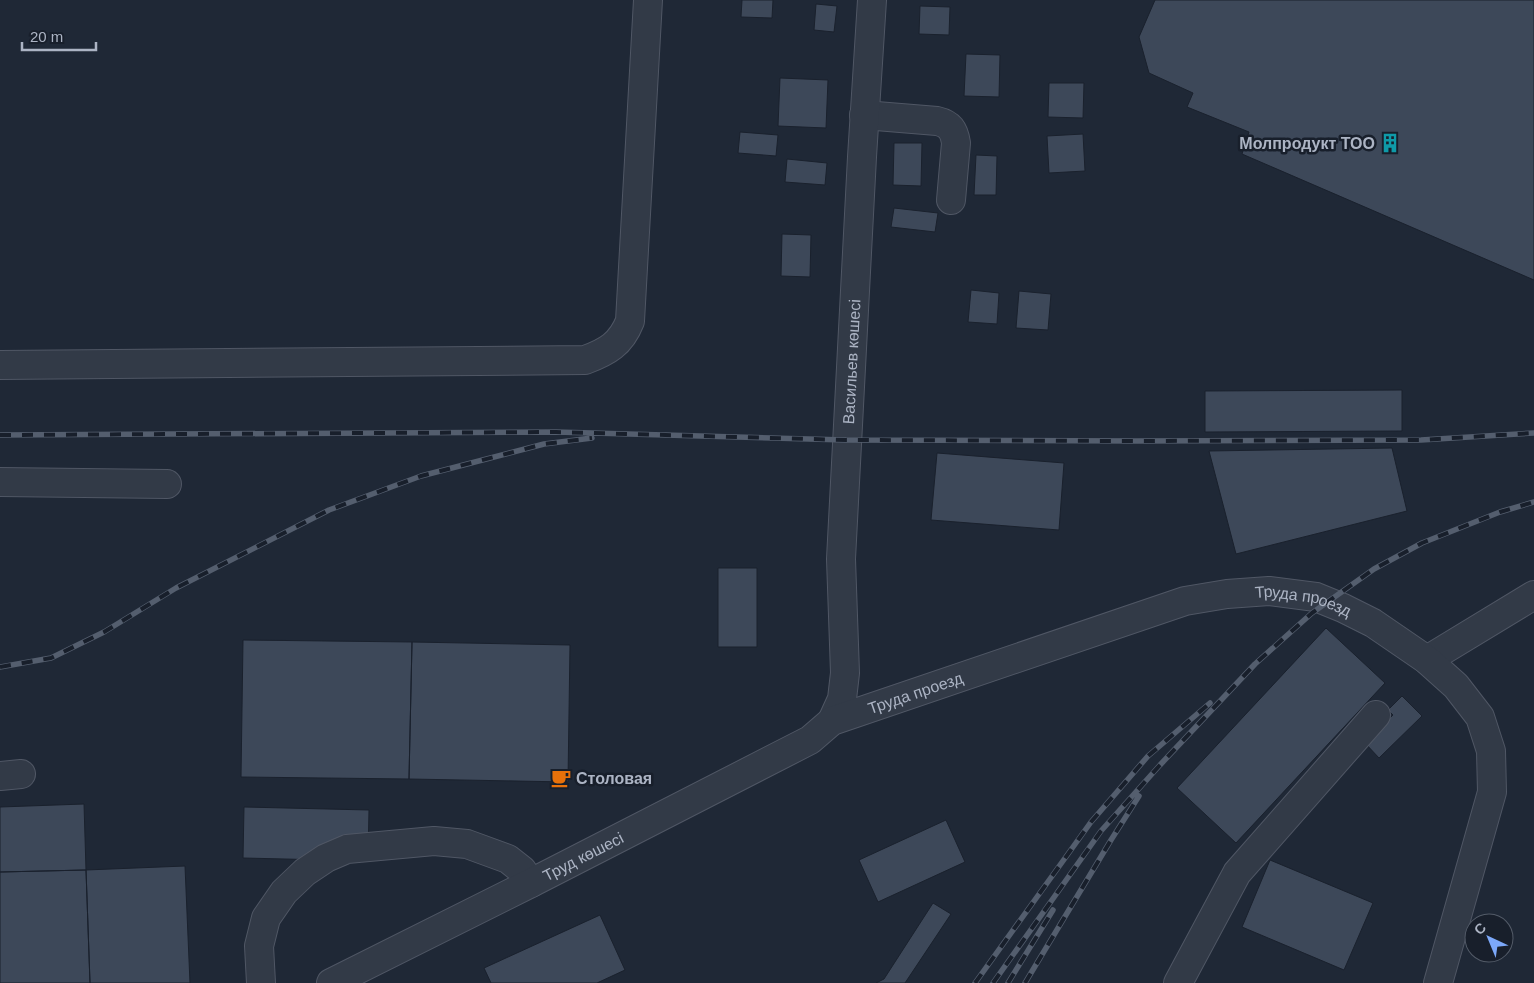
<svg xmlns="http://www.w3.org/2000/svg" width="1534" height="983" font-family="Arial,sans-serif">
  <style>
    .building { fill: #3d4859; stroke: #1a212d }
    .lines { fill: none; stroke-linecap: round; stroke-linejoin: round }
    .minor-casing { stroke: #505765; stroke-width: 30 }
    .minor { stroke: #323a47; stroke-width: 28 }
    .rail-casing { stroke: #545e6e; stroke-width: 5.5 }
    .rail { stroke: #181f2b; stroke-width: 4; stroke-dasharray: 11; stroke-linecap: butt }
    .labels { text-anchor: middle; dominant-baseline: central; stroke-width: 5; stroke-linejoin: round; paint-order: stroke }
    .poi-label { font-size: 16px; font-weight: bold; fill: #acb4c4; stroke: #181f2b; text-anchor: end }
    .street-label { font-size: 16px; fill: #acb4c4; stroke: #181f2b }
  </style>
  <rect width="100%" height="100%" fill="#1f2836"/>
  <path class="building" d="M742,0H773L772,18L741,17Z
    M1155,0H1534V280L1242,154L1249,132L1187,107L1193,93L1149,73L1139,37Z
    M816,4L837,6L834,32L814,30Z
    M920,6L950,7L949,35L919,34Z
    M966,54L1000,55L999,97L964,96Z
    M780,78L828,80L826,128L778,126Z
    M1049,83H1084L1083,118L1048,117Z
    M740,132L778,135L776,156L738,153Z
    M1083,134L1085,171L1049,173L1047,136Z
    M894,143H922L921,186L893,185Z
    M976,155L997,156L996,195H974Z
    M787,159L827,163L825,185L785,182Z
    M894,208L938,213L935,232L891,227Z
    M782,234L811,235L810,277L781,276Z
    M971,290L999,293L997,324L968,322Z
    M1019,291L1051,294L1048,330L1016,328Z
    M1402,390V431L1205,432V391Z
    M1392,448L1407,511L1236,554L1209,451Z
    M937,453L1064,463L1059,530L931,520Z
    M718,568H757V647H718Z
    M1326,628L1385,683L1236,843L1177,788Z
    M243,640L412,642L409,779L241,777Z
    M412,642L570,645L568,782L409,779Z
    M1402,696L1422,716L1379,758L1365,743L1393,715L1388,710Z
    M84,804L86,870L0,872V807Z
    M244,807L369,810L368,861L243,858Z
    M946,820L965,862L878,902L859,860Z
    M1270,860L1373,903L1344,970L1242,927Z
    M185,866L190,983H90L86,870Z
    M86,870L90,983H0V872Z
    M933,903L951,914L905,983H876L884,979Z
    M600,915L625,970L597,983H491L484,968Z"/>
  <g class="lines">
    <defs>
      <g id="minor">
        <path d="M864,115L937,121C950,124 954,130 956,143L951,200"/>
        <path d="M0,365L585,360C607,352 621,344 630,321L648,0"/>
        <path d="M0,482L167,484"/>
        <path d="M1427,660L1534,595"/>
        <path id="s1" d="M832,721L842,699L845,673L841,559L862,157L872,0"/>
        <path d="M0,776L21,774"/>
        <path d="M261,983L259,946L266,918L284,892L305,872L326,858L347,849L434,841L467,844L508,859L522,870L531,883"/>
        <path id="s2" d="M331,983L531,883L810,740L832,721L1185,601L1227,594L1269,591L1316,597L1343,608L1373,623L1427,660L1456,686L1480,717L1491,751L1492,792L1438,983"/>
        <path d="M1178,983L1237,873L1376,715"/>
      </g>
    </defs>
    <use href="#minor" class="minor-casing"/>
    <use href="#minor" class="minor"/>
    <defs>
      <path id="rail" d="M0,435L556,432L846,440L1136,441L1421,440L1534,433
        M0,667L51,658L104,632L176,588L329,510L421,476L544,444L592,438
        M975,983L1091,822L1148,756L1210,703
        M993,983L1101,831L1160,765L1255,664L1312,613L1374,569L1422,543L1500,512L1534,502
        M1008,983L1053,910
        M1025,983L1111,840L1139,796"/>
    </defs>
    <use href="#rail" class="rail-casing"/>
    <use href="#rail" class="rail"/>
  </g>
  <defs>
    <symbol id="building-bare" viewBox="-9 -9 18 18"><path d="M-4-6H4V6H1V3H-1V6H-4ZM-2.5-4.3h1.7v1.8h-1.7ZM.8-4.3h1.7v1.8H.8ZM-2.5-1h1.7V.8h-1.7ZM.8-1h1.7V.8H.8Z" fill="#0f9aa8" stroke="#181f2b" stroke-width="2.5" paint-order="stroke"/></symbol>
    <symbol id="cafe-bare" viewBox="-9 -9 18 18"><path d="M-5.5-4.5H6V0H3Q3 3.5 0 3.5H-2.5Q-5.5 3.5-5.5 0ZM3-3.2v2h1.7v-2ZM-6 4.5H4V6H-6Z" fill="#e8710a" stroke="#181f2b" stroke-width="2.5" paint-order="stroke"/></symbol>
  </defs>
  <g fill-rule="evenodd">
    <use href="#building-bare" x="1376" y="129" width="28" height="28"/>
    <use href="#cafe-bare" x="547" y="764" width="28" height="28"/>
  </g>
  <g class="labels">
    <g class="poi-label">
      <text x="1375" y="143">Молпродукт ТОО</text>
      <text x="576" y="778" text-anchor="start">Столовая</text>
    </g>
    <g class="street-label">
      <text stroke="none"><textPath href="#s1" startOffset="362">Васильев көшесі</textPath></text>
      <text stroke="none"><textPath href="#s2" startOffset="1059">Труда проезд</textPath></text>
      <text stroke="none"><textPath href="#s2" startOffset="654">Труда проезд</textPath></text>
      <text stroke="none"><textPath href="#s2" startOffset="282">Труд көшесі</textPath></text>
    </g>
  </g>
  <g transform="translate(1489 938) rotate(316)"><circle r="24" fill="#181f2b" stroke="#535b68"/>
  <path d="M0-4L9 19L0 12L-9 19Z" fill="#7ca8f9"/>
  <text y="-8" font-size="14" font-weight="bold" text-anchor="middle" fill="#acb4c4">С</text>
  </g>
  <path d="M22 42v8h74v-8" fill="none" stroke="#acb4c4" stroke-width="2.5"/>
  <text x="30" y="42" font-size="15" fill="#acb4c4" stroke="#181f2b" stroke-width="4" paint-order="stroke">20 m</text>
</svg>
